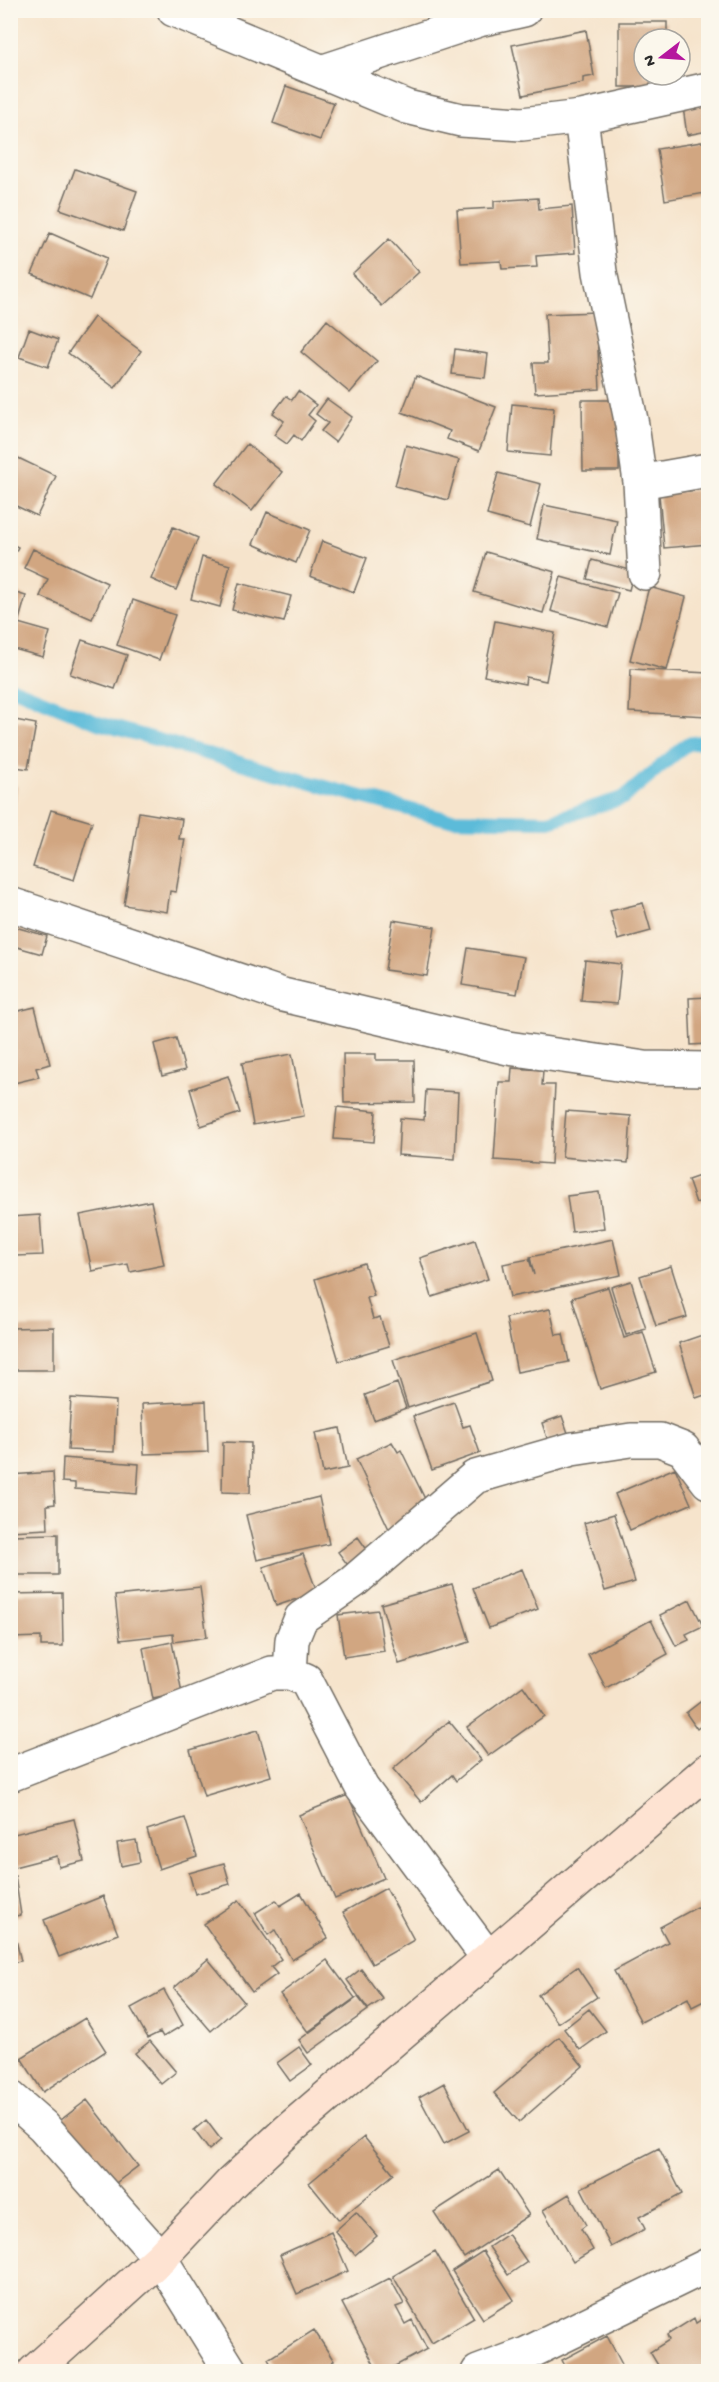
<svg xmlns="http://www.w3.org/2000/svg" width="719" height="2382" font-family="'Gochi Hand',sans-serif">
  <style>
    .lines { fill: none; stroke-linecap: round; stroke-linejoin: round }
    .stream { stroke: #5bbbd9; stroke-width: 14 }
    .building { fill: #d1a681 }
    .street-casing { stroke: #726c63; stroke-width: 36 }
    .secondary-casing { stroke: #726c63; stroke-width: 36 }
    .street { stroke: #fff; stroke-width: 33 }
    .secondary { stroke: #fee3d2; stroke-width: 33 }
  </style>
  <rect width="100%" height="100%" fill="#fbf7ec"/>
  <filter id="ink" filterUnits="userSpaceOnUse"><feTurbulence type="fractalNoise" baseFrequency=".0167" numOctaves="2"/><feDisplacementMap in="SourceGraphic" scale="12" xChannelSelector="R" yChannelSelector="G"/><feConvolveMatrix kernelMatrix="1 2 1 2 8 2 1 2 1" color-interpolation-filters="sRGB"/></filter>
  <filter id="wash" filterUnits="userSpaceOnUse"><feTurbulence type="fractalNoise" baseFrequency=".008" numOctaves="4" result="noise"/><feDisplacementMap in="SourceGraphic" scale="24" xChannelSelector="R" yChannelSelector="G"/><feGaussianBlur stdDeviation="1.35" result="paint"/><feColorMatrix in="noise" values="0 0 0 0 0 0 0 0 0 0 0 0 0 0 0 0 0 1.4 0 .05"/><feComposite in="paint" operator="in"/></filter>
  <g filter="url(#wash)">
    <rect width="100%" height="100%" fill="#f6e4cc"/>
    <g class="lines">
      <path class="stream" d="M10,687L98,723L347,793L446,819L549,821L623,798L687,744L708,741"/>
    </g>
    <g id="blocks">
      <path class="building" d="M619,22H667V39H644V75H667V87H619Z
        M586,30L594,76L583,78V83L523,95L512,45Z
        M286,86L334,103L320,140L273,123Z
        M708,103V131L687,135L683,107Z
        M708,141V205L705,193L665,200L657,149Z
        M75,169L137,191L123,231L60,209Z
        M538,198L539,209L572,206L575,253L536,256L537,267L502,269L501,261L461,263L457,210L494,208V201Z
        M50,233L107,258L90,299L32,274Z
        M389,239L419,272L382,306L352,274Z
        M596,312L600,389L535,393L533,363H548L545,314Z
        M94,317L141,351L115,388L68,353Z
        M327,320L377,361L350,393L301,352Z
        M29,329L58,340L48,367L19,357Z
        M455,349L488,354L485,378L452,374Z
        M416,376L496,407L479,451L447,439L450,431L402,412Z
        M298,391L316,405L308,415L315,421L301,441L294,435L287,444L274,435L284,421L273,413L286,396L292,400Z
        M327,399L352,417L335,442L321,431L328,423L316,414Z
        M582,400H619V471H583Z
        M512,404L554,408L550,456L508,452Z
        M247,444L282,472L252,511L216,484Z
        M406,445L459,460L448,500L395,486Z
        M12,455L56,476L37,516L10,503Z
        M498,473L541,484L530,527L487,515Z
        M708,489V544L664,548L659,494Z
        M544,505L617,520L610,555L537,539Z
        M267,512L310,530L296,563L253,544Z
        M173,527L198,538L176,590L151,579Z
        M322,541L367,558L354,592L310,576Z
        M10,543L18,547L10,563Z
        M33,549L107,583L92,619L40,596L48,579L24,568Z
        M486,552L555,572L543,613L474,592Z
        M202,557L230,565L220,607L191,599Z
        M592,560L634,571L629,590L587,579Z
        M561,577L618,593L608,627L551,611Z
        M239,583L291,596L284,622L232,610Z
        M649,587L686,597L667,670L630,660Z
        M16,593L26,596L18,623L50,632L43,657L10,648V616Z
        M133,600L175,615L159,660L117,645Z
        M495,621L555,633L546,681L526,677L525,684L484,676Z
        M82,640L127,655L115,689L70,674Z
        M631,669L708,673V716L629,712Z
        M10,719L36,724L28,769L10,766Z
        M10,785L17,786L12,826H10Z
        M51,810L92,822L74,880L33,867Z
        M139,812L182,819L179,839H185L176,892L170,891L167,912L124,905Z
        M643,903L651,931L618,940L610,911Z
        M393,920L435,927L427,976L385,970Z
        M15,927L47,936L42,954L10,945Z
        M468,948L524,957L517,994L462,985Z
        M585,960L621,964L617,1004L581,1001Z
        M708,997V1044L691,1045L689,998Z
        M35,1007L50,1064L36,1068L39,1077L10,1084V1013Z
        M176,1038L185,1070L162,1076L154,1044Z
        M292,1054L304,1116L253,1125L242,1063Z
        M343,1054H376V1060H414L415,1102L344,1103Z
        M512,1068L543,1070L542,1085H555L551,1164L494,1160L499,1082H511Z
        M228,1076L240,1113L201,1126L190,1089Z
        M426,1090L458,1092L455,1159L398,1155L400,1118L424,1120Z
        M337,1107L376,1111L374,1142L334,1139Z
        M566,1111L631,1116L628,1163L562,1157Z
        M708,1173V1199L696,1203L688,1180Z
        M599,1192L604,1228L572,1232L567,1196Z
        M151,1201L164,1265L130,1272L128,1264L92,1271L80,1215Z
        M40,1215L43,1255L15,1256V1249L10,1250V1217Z
        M613,1239L621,1275L510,1297L503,1264L529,1259L534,1275L530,1257Z
        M475,1240L488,1279L432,1297L420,1258Z
        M364,1263L374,1296L367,1298L373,1319L380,1317L389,1346L339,1361L315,1279Z
        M671,1266L687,1317L656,1326L640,1276Z
        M631,1281L646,1329L626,1335L611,1287Z
        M608,1287L624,1338L643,1332L656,1372L600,1389L572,1298Z
        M550,1309L556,1335L563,1334L569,1362L517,1372L506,1318Z
        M54,1327V1370H10V1328Z
        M477,1333L492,1381L408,1408L393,1360Z
        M708,1333V1394L696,1398L679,1343Z
        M397,1383L406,1408L374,1420L365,1395Z
        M71,1398L116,1401L114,1452L68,1450Z
        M206,1401L208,1452L144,1454L142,1404Z
        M454,1402L463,1427L470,1425L480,1453L432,1470L413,1416Z
        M562,1416L568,1433L548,1441L542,1423Z
        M340,1428L348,1468L323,1473L315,1433Z
        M223,1442L251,1443L250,1493L222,1492Z
        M392,1442L398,1452L401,1450L425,1499L421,1501L426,1511L389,1529L356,1459Z
        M63,1458L139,1464L137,1494L75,1489V1483L62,1482Z
        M675,1468L691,1504L630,1530L615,1494Z
        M53,1472L55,1504L47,1505L48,1529L10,1531V1475Z
        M319,1497L329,1544L257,1560L246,1515Z
        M614,1514L635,1582L605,1591L584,1523Z
        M58,1534V1575H10V1535Z
        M358,1537L373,1558L353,1572L338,1552Z
        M303,1554L317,1592L276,1606L263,1567Z
        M522,1569L538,1609L489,1628L473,1588Z
        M452,1584L470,1642L399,1664L381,1604Z
        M200,1587L207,1637L174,1642L173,1634L120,1640L115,1596Z
        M62,1593L63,1646H41V1637L10,1638V1594Z
        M690,1600L703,1626L686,1634L689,1640L676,1646L660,1615Z
        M378,1610L384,1651L344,1657L338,1615Z
        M651,1620L668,1654L606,1688L588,1654Z
        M172,1642L182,1693L153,1699L143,1648Z
        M523,1686L544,1716L488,1756L467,1727Z
        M708,1696V1720L697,1729L686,1713Z
        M449,1721L481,1760L456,1781L452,1775L421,1802L393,1769Z
        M258,1730L271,1776L204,1796L190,1750Z
        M348,1795L384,1878L335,1899L299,1815Z
        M185,1818L197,1856L159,1869L147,1830Z
        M74,1819L84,1861L59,1867L57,1856L14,1867L10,1853V1835Z
        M136,1840L140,1862L121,1866L117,1843Z
        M224,1863L230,1884L195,1894L189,1873Z
        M15,1876L21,1915L10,1917V1877Z
        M386,1888L414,1940L372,1964L343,1912Z
        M301,1893L328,1938L292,1960L275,1930L268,1935L255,1913L276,1900L280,1906Z
        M103,1896L118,1934L59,1957L44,1920Z
        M239,1900L281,1959L271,1967L277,1974L252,1992L204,1924Z
        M699,1906L708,1925V1999L692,2007L688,1998L641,2022L614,1971L668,1942L660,1927Z
        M16,1940L21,1961L10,1963V1941Z
        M208,1959L244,2002L211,2031L174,1988Z
        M327,1960L355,1998L308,2032L280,1994Z
        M577,1967L597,1997L558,2023L538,1995Z
        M361,1969L383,1999L368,2009L347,1980Z
        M164,1990L183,2025L163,2037L160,2032L148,2038L131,2008Z
        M358,1997L368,2010L308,2053L299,2040Z
        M589,2009L606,2031L580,2050L564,2029Z
        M85,2018L106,2051L43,2092L21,2058Z
        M559,2037L583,2066L519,2122L494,2093Z
        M150,2041L176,2072L161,2084L135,2053Z
        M299,2047L312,2065L290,2081L277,2063Z
        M444,2083L469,2131L444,2144L419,2097Z
        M87,2100L138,2166L108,2189L57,2123Z
        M206,2120L221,2140L209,2150L194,2130Z
        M364,2137L394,2174L339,2220L309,2183Z
        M659,2148L682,2194L639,2217L645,2229L611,2247L581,2188Z
        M499,2170L529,2215L464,2258L434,2212Z
        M569,2194L586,2225L581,2229L593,2250L573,2262L543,2210Z
        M356,2212L377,2236L355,2255L335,2231Z
        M331,2232L348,2271L297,2294L280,2255Z
        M508,2234L527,2262L508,2275L489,2247Z
        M435,2251L474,2318L432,2343L393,2276Z
        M483,2251L514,2300L483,2319L452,2271Z
        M390,2278L404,2304L396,2307L405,2324L412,2320L427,2349L384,2372H378L342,2303Z
        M708,2315V2372H662L650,2352L669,2340L667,2335L694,2318L696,2323Z
        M314,2330L334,2361L317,2372H275L268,2359Z
        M607,2336L626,2372H568L562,2360Z"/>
    </g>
  </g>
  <g filter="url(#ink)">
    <use href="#blocks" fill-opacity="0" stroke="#726c63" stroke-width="1.5"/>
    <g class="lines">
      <defs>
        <path id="street" d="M174,10L407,107L461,120L522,124L581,117L708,89
          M324,71L479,20L524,10
          M581,117L600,272L632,425L640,482L645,573
          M640,482L708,470
          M10,904L283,995L508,1048L645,1068L708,1069
          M290,1673L292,1640L301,1618L353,1582L475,1477L572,1449L631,1440H660L683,1449L708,1482
          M10,1775L272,1673H290L306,1680L362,1788L488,1958
          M10,2097L43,2126L160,2258L231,2372
          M478,2372L526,2354L708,2265"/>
        <path id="secondary" d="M34,2372L160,2258L231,2183L286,2132L708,1770"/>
      </defs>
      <use href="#street" class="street-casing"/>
      <use href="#secondary" class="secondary-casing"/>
      <use href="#street" class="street"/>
      <use href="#secondary" class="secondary"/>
    </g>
  </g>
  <rect width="719" height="2382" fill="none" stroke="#fbf7ec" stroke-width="36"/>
  <g transform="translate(662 57) rotate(253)"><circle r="28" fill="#fbf7ec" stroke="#a8a59f" stroke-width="1.5"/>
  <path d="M0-4.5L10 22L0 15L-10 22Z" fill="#b5179e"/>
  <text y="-9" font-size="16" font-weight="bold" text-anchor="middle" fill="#2b2b2b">N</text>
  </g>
</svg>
